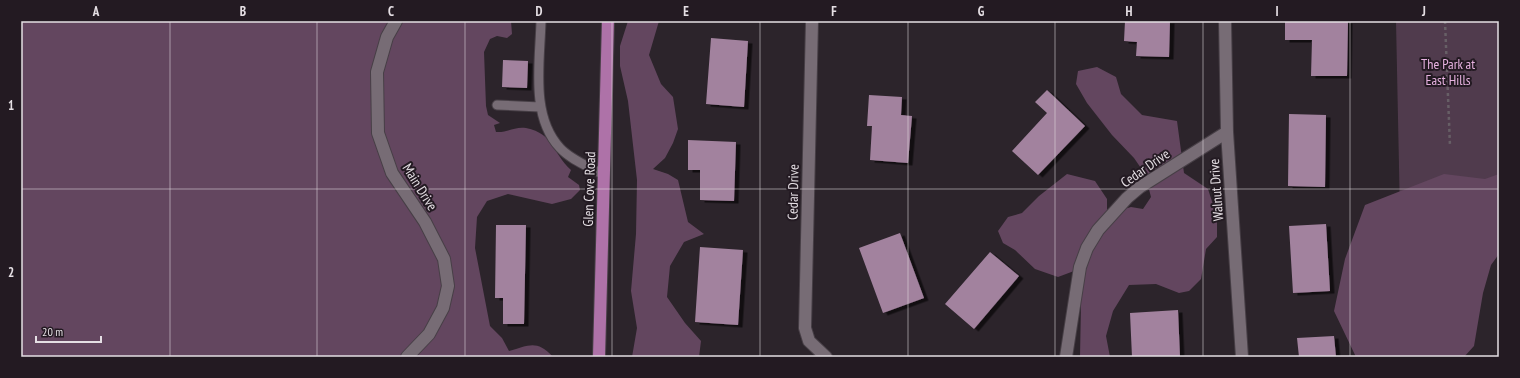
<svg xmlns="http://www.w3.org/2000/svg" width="1520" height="378" font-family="'PT Sans Narrow',sans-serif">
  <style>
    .green { fill: #503b4d }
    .forest { fill: #63465f }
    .building { fill: #a2829e; filter: url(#shadow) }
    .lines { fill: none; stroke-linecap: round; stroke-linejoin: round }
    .lane-casing { stroke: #473f46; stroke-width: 11 }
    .street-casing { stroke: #473f46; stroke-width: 14 }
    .primary-casing { stroke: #473f46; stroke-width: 14 }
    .path { stroke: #675f66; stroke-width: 2.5; stroke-dasharray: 3 3; stroke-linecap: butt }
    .lane { stroke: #776c75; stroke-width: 9 }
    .street { stroke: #776c75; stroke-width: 12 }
    .primary { stroke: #ae72a8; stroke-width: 12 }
    .grid { fill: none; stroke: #e5dfe4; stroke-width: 1; stroke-opacity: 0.55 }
    .labels { text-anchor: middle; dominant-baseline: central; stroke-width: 4; stroke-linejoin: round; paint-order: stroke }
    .park-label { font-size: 14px; fill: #e7b2e0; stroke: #231a22 }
    .street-label { font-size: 14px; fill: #e5dfe4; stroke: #231a22 }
    .neatline { fill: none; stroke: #e5dfe4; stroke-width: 1.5 }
    .grid-label { font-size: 13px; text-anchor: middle; font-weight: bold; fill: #e5dfe4 }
  </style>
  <defs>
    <filter id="shadow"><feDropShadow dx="4.5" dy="2.5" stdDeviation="0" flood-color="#0009"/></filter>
  </defs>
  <rect width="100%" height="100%" fill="#2c242b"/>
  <path class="green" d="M1396,21H1499V207L1400,215Z"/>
  <path class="forest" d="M21,21H511L512,34L507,38L497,36L490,39L484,52L486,106L488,115L500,123L494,125L496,132C507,133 515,126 526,128C555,134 552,153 571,170L568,177L579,185L580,190L571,199L552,204L508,194L487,201L477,217L475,248L490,326L502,338L509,351C529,346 536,339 553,357H21Z
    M628,21H659L649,55L661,84L673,97L678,129L673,143L665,158L653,169L668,174L678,180L688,222L704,234L684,242L670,266L667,297L685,323L701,341L699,357H632L637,328L631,291L636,234L637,180L628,101L620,66V46Z
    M1097,67L1116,77L1121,94L1142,115L1177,121L1184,173L1208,189L1217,217V237L1206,249L1201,279L1189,291L1179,293L1156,284L1129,285L1113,311L1106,336L1110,357H1080L1081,303L1074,271L1058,277L1035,269L1015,250L1003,243L998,231L1008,217L1022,213L1039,196L1067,174L1095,181L1107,199V214L1131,207L1143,209L1151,197L1145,174L1134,158L1112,135L1087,103L1076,84L1078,71Z
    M1444,174L1485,179L1499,174V254L1491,265L1483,293L1474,346L1464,357H1356L1334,311L1345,259L1365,205Z"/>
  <path class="building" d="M1125,21H1170L1169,57L1136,56L1137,42L1124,41Z
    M1285,21H1348L1347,76H1311L1312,40H1285Z
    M711,38L748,41L744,107L706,104Z
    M503,60L528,61L527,88L502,87Z
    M1047,90L1085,126L1038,175L1012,151L1047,113L1035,102Z
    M869,95L902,97L901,115L912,116L908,163L870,160L872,126H867Z
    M1289,114L1326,115L1325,187L1288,186Z
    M688,140L736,142L734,201L700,200V170H688Z
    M1326,224L1330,291L1293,293L1289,226Z
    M496,225H526L524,324H503V298H495Z
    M900,233L924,298L883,313L859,248Z
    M700,247L743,250L738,325L695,322Z
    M990,252L1019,276L974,329L945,304Z
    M1178,310L1180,357H1132L1130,313Z
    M1334,336L1336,357H1299L1297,338Z"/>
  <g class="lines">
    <defs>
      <path id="lane" d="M541,21C540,62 530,116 560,148C571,160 590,167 604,175
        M497,105L540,107"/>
      <path id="street" d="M396,21L387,37L377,72L378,133L392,173L425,222L444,259L448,286L443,308L429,334L407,357
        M812,21L805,328L809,341L826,357
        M1225,21L1227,132L1242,357
        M1066,357L1080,267L1087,248L1098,230L1127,198L1140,187L1227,132"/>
      <path id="primary" d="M599,357L608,21"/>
    </defs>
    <use href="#lane" class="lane-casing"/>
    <use href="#street" class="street-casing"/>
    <use href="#primary" class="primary-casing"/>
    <path class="path" d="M1445,21L1450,146"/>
    <use href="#lane" class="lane"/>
    <use href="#street" class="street"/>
    <use href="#primary" class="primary"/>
  </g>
  <path class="grid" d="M170,21V357M317,21V357M465,21V357M612,21V357M760,21V357M908,21V357M1055,21V357M1203,21V357M1350,21V357M21,189H1499"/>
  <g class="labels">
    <g class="park-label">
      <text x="1448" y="64">The Park at<tspan x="1448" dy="16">East Hills</tspan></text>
    </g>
    <g class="street-label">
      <text transform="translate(1145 168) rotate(-35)">Cedar Drive</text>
      <text transform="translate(420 187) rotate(58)">Main Drive</text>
      <text transform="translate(589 189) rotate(-88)">Glen Cove Road</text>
      <text transform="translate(1216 190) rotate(-94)">Walnut Drive</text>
      <text transform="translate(793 192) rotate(-89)">Cedar Drive</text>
    </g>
  </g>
  <rect width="1520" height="378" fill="none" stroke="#231a22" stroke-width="44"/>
  <path d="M36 336v6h65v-6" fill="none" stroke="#e5dfe4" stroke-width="2"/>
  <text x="42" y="336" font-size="12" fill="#e5dfe4" stroke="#231a22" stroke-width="3" paint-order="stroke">20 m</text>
  <rect x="22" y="22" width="1476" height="334" class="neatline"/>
  <g class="grid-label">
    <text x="96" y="16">A</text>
    <text x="243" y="16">B</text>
    <text x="391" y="16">C</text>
    <text x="539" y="16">D</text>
    <text x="686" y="16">E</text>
    <text x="834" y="16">F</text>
    <text x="981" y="16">G</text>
    <text x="1129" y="16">H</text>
    <text x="1277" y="16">I</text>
    <text x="1424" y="16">J</text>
    <text x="11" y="110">1</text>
    <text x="11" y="277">2</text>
  </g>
</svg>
